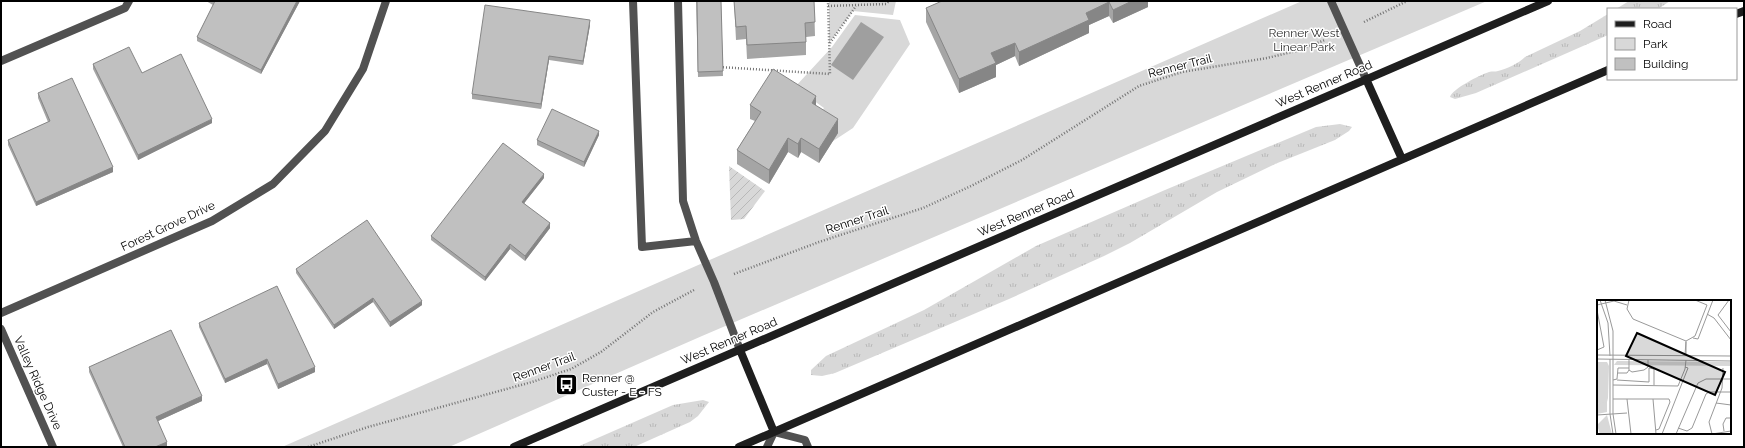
<svg xmlns="http://www.w3.org/2000/svg" width="1745" height="448" font-family="Raleway,sans-serif">
  <style>
    .grass { fill: url(#grass-tufts) }
    .park { fill: #d8d8d8 }
    .garden { fill: url(#garden-furrows) }
    .water { fill: #9f9f9f }
    .lines { fill: none; stroke-linecap: round; stroke-linejoin: round }
    .path { stroke: #737373; stroke-width: 2.5; stroke-dasharray: 1 2; stroke-linecap: butt }
    .lane { stroke: #515151; stroke-width: 8 }
    .street { stroke: #515151; stroke-width: 8 }
    .secondary { stroke: #1e1e1e; stroke-width: 8 }
    .wall { fill: #a5a5a5 }
    .shaded-wall { fill: #868686 }
    .building { fill: #c0c0c0; stroke: #868686 }
    .labels { text-anchor: middle; dominant-baseline: central; stroke-width: 3; stroke-linejoin: round; paint-order: stroke }
    .park-label { font-size: 12px; fill: #2f2f2f; stroke: #fff }
    .street-label { font-size: 12px; fill: #000; stroke: #fff }
    .poi-label { font-size: 12px; fill: #000; stroke: #fff; text-anchor: start }
    .inset-road { fill: none; stroke: #999; stroke-width: 1 }
    .view { fill: #000; fill-opacity: 0.15; stroke: #000; stroke-width: 2 }
    .inset-edge { fill: none; stroke: #000; stroke-width: 2 }
  </style>
  <defs>
    <pattern id="grass-tufts" width="24" height="20" patternUnits="userSpaceOnUse"><rect width="24" height="20" fill="#d8d8d8"/><path d="M3 7l-1-3M5 7V3M7 7l1-3M15 17l-1-3M17 17v-4M19 17l1-3" fill="none" stroke="#b8b8b8"/></pattern>
    <pattern id="garden-furrows" width="10" height="10" patternUnits="userSpaceOnUse"><rect width="10" height="10" fill="#d8d8d8"/><path d="M-1 1l2-2M0 10L10 0M9 11l2-2" fill="none" stroke="#b8b8b8"/></pattern>
  </defs>
  <rect width="100%" height="100%" fill="#fff"/>
  <path class="grass" d="M1629,1H1670L1658,9H1616Z
    M1608,14V35L1476,93L1455,99L1450,97C1452,89 1480,75 1489,72C1492,71 1495,72 1498,71C1507,69 1519,63 1525,57L1580,31Z
    M1340,124L1352,127L1349,131L1335,140L1275,164L1217,192L1130,243L1104,256L1009,299L835,373L822,376L811,375V370L826,356L924,310L1036,246L1165,190L1316,127Z
    M703,400L709,402L698,416L690,422L634,447H577L673,405Z"/>
  <path class="park" d="M829,1H896L893,15L853,11L829,43Z
    M1302,1H1487L702,336L449,447H282Z
    M855,15L900,20L910,44L853,128L821,149L804,139L824,108L795,87L832,47Z"/>
  <path class="garden" d="M729,166L765,191L744,219L731,220Z"/>
  <path class="water" d="M861,22L884,37L853,80L831,65Z"/>
  <g class="lines">
    <path class="path" d="M828,6L886,4L889,1
      M1364,22L1407,1
      M830,43L856,6
      M720,67L830,74L828,1
      M734,274L819,242L923,208L971,186L1022,160L1139,86L1182,72L1267,58L1296,51L1325,40
      M308,447L368,427L532,382L571,369L601,352L653,312L694,290"/>
    <path class="lane" d="M633,1L642,247L696,241
      M678,1L683,201L696,241L714,282L740,350
      M1331,1L1366,79
      M1,61L125,8L129,1
      M767,447L774,432L805,440L808,447"/>
    <path class="street" d="M1,313L212,221L273,184L325,131L363,69L386,1
      M1,329L53,447"/>
    <path class="secondary" d="M1736,14L1744,11
      M1366,79L1402,159
      M740,350L774,432
      M514,447L1548,1
      M739,447L1608,70"/>
  </g>
  <path class="wall" d="M206,1H300L261,74L197,41V37L213,5Z
    M696,1H721L723,76L698,77Z
    M734,1H814L815,36L806,37V55L747,59L746,39L736,40Z
    M1148,1V7L1113,23L1109,16L1089,25V33L1019,66L1015,56L996,65V77L959,93L926,22V8Z
    M590,25L583,65L549,60L541,109L472,99V94Z
    M93,64L142,73L212,123L138,160L93,69Z
    M38,93L113,172L36,206L8,145V140L48,122L38,98Z
    M750,105L816,106L838,133L819,163L801,152L798,158L788,152L769,184L737,164V150L755,121L750,119Z
    M599,135L584,167L537,145V140Z
    M544,178L524,203L550,228L525,261L510,249L485,281L431,240V236Z
    M296,269L422,305L390,327L373,302L334,329L296,273Z
    M199,323L315,372L278,389L267,364L225,383L199,327Z
    M89,367L202,401L158,421L167,446L165,447H123L89,372Z"/>
  <path class="shaded-wall" d="M297,1H300L261,74V70Z
    M1132,1H1148V7L1113,23V10Z
    M1109,2V16L1089,25V33L1019,66V52L1086,13Z
    M590,20V25L583,65V61Z
    M1015,43V56L996,65V77L959,93V79L991,53Z
    M549,56V60L541,109V104Z
    M816,96V109L812,103Z
    M212,119V123L138,160V155Z
    M838,119V133L819,163V149Z
    M599,131V135L584,167V162Z
    M788,138V152L769,184V170Z
    M801,138V152L798,158V144Z
    M113,167V172L36,206V202Z
    M544,174V178L522,206V202Z
    M550,223V228L525,261V256Z
    M510,244V249L485,281V277Z
    M373,298V302L334,329V325Z
    M422,301V305L390,327V322Z
    M267,359V364L225,383V379Z
    M315,367V372L278,389V384Z
    M202,396V401L156,422V417Z
    M167,442V446L165,447H155Z"/>
  <path class="building" d="M215,1H297L261,70L197,37Z
    M697,1H721L723,71L698,72Z
    M734,1H814L815,22L805,23L806,42L747,45L746,26L736,27Z
    M942,1H1132L1113,10L1109,2L1086,13L1089,20L1019,52L1015,43L991,53L996,63L959,79L926,8Z
    M485,5L590,20L583,61L549,56L541,104L472,94Z
    M129,47L142,73L181,54L212,119L138,155L93,64Z
    M773,69L816,96L812,103L838,119L819,149L801,138L798,144L788,138L769,170L737,150L761,112L750,105Z
    M72,78L113,167L36,202L8,140L50,121L38,93Z
    M552,109L599,131L584,162L537,140Z
    M503,143L544,174L522,202L550,223L525,256L510,244L485,277L431,236Z
    M367,220L422,301L390,322L373,298L334,325L296,269Z
    M277,286L315,367L278,384L267,359L225,379L199,323Z
    M171,330L202,396L156,417L167,442L155,447H125L89,367Z"/>
  <defs>
    <symbol id="bus-square" viewBox="-11 -11 22 22"><rect x="-9" y="-9" width="18" height="18" rx="4" fill="#000" stroke="#fff"/><path d="M-5-6H5V4H4V6H2V4H-2V6H-4V4H-5ZM-3.5-4V0h7V-4ZM-3.5 1.2v1.5H-2V1.2ZM2 1.2v1.5H3.5V1.2Z" fill="#fff"/></symbol>
  </defs>
  <g fill-rule="evenodd">
    <use href="#bus-square" x="554" y="372" width="25" height="25"/>
  </g>
  <g class="labels">
    <g class="park-label">
      <text x="1304" y="33">Renner West<tspan x="1304" dy="14">Linear Park</tspan></text>
    </g>
    <g class="street-label">
      <text transform="translate(1180 66) rotate(-14)">Renner Trail</text>
      <text transform="translate(1324 84) rotate(-23)">West Renner Road</text>
      <text transform="translate(1026 213) rotate(-23)">West Renner Road</text>
      <text transform="translate(857 220) rotate(-18)">Renner Trail</text>
      <text transform="translate(168 226) rotate(-25)">Forest Grove Drive</text>
      <text transform="translate(729 341) rotate(-23)">West Renner Road</text>
      <text transform="translate(544 367) rotate(-20)">Renner Trail</text>
      <text transform="translate(38 383) rotate(66)">Valley Ridge Drive</text>
    </g>
    <g class="poi-label">
      <text x="582" y="378">Renner @<tspan x="582" dy="14">Custer - E - FS</tspan></text>
    </g>
  </g>
  <g transform="translate(1597 300)">
    <rect width="134" height="134" fill="#fff"/>
    <path d="M10,100V112L0,114V104ZM10,115L15,134H3L0,125Z" fill="#d8d8d8"/>
    <path d="M20,61L134,62V66L17,65ZM0,62H10L12,66L11,98L10,102L0,104Z" fill="#d8d8d8"/>
    <path class="inset-road" d="M3,0L11,23L13,56M8,0L16,31V60M32,0L30,9L36,19L89,41L98,36L110,5L98,0M132,0L121,15L134,32M0,5L17,1L30,5M0,10L7,47L0,50M110,14L117,18L134,40M96,38L101,39L116,0M89,42V55M0,55L134,56M88,55L89,41M0,59L134,61M13,59V114L16,134M16,60V114L19,134M32,60V70L35,72L47,70L51,67V60M52,68L57,69V85M21,73H30L32,70M16,80L20,79L21,68H32M20,80L52,82V68M16,85L81,86L88,69L89,60M16,99H30L34,134M30,99H56L59,134M56,99H72L73,102L62,129L59,130M119,103L134,105M0,115L30,113M81,128L90,131L95,128L109,94L112,92H134M127,131L126,124L129,118H134M65,134L91,68L88,67M79,134L101,83L109,79H134M115,134L112,122L125,88L126,68M115,134L134,131"/>
    <path class="view" d="M40,33L128,72L118,95L29,56Z"/>
    <rect width="134" height="134" class="inset-edge"/>
  </g>
  <rect width="1745" height="448" fill="none" stroke="#000000" stroke-width="4"/>
  <rect x="1607" y="8" width="130" height="72" fill="#ffffff" stroke="#999999"/>
  <rect x="1615" y="21" width="20" height="6" fill="#1e1e1e" stroke="#999999"/>
  <text x="1643" y="28" font-size="12" fill="#000000">Road</text>
  <rect x="1615" y="38" width="20" height="12" fill="#d8d8d8" stroke="#999999"/>
  <text x="1643" y="48" font-size="12" fill="#000000">Park</text>
  <rect x="1615" y="58" width="20" height="12" fill="#c0c0c0" stroke="#999999"/>
  <text x="1643" y="68" font-size="12" fill="#000000">Building</text>
</svg>
